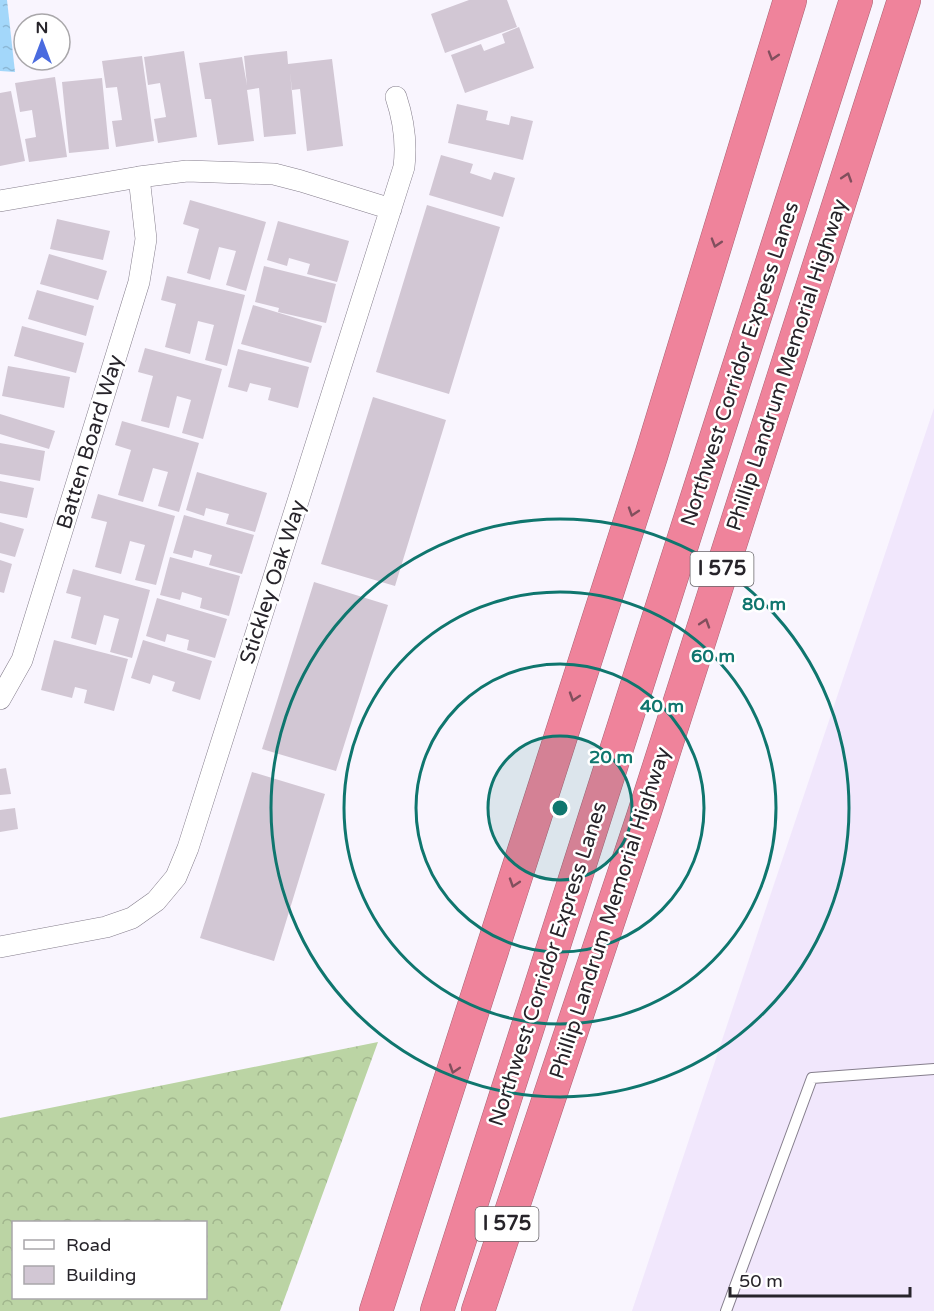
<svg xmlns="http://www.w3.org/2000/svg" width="934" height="1311" font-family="'Varela Round',sans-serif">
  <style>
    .built { fill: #f1e7fc }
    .forest { fill: url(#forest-crowns); fill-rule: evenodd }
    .water { fill: url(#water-ripples) }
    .building { fill: #d2c7d4 }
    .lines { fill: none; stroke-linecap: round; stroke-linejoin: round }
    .lane-casing { stroke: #857e8c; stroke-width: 12 }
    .street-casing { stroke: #857e8c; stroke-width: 22 }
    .highway-casing { stroke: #a96273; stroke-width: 34 }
    .lane { stroke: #fff; stroke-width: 10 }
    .street { stroke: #fff; stroke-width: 21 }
    .highway { stroke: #ef839b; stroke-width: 33 }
    .oneway { stroke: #814f5d }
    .ring { fill: none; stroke: #0f766e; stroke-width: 3 }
    .labels { text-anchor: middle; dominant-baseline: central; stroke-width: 5; stroke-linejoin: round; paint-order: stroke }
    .shield { fill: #fff; stroke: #68666a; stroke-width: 1.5 }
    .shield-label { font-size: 20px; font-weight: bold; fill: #27242a }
    .street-label { font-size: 21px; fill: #27242a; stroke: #fff }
    .centre { fill: #0f766e; stroke: #fff; stroke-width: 3 }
    .ring-label { font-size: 18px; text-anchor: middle; font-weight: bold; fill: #0f766e; stroke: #fff; stroke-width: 5; stroke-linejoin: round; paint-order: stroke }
  </style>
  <defs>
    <pattern id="forest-crowns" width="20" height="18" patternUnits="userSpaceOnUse" patternTransform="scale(1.5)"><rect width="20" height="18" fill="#bbd4a4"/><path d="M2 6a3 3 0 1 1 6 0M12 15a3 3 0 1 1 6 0" fill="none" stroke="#a1b68d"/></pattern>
    <pattern id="water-ripples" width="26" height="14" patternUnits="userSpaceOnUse" patternTransform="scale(1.5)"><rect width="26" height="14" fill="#a3d7fa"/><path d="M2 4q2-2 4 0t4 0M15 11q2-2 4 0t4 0" fill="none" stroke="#8cb8d6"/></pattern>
  </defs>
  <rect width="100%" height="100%" fill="#f9f5fe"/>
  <path class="built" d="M934,408V1311H632L762,920Z"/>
  <path class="forest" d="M378,1042L280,1311H0V1118ZM14,1222H206V1298H14Z"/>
  <path class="water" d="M0,0H7L15,72L0,71Z"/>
  <path class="building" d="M469,0H507L517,27L445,53L431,14Z
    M519,27L534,68L465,93L451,55L481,44L484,51L505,43L502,34Z
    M184,51L197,137L158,143L154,119L166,117L160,83L148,85L144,57Z
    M287,51L288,64L332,59L343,146L307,151L300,89L292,90L290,72L296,134L264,137L259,88L247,90L254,141L218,145L211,99H205L199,63L242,57L247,85L244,56Z
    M142,56L154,141L116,147L112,121L122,120L117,87L106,88L102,61Z
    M55,77L67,157L29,162L25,139L36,137L32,110L20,112L15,83Z
    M102,78L109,149L69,153L62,82Z
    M11,91L25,161L0,166V93Z
    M457,104L488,111L486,120L509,125L511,116L533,121L523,160L448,143Z
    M441,155L473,164L470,173L491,180L494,172L515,178L503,217L429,195Z
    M190,200L266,222L246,291L226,285L236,251L219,247L210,280L187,273L199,229L183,224Z
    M427,205L500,227L449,394L376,372Z
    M57,219L110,231L103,260L50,249Z
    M278,221L349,241L337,282L307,274L310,264L289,258L287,266L267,260Z
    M49,254L107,271L98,300L40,284Z
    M264,266L336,284L326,323L278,312L279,308L255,302Z
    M167,276L245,295L227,366L205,360L214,325L198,321L190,354L165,347L176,304L161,300Z
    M37,290L94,306L86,336L28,319Z
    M253,305L322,326L311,363L241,344Z
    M22,326L84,343L76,373L14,356Z
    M145,348L222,369L203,439L182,433L191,400L177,396L169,428L141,421L153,376L138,372Z
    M238,349L309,367L298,408L268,400L271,388L250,383L247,392L228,387Z
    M8,366L70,377L64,408L2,396Z
    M373,397L446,420L395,586L321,564Z
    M0,414L55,431L49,449L0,434Z
    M122,421L199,443L179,512L158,506L168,472L153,468L143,502L118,495L131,450L115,445Z
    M0,443L45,451L40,481L0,474Z
    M197,472L267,493L255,532L226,524L229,514L206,508L204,516L186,510Z
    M0,481L34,488L27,518L0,513Z
    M98,494L175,516L156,585L135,580L145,545L130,541L121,574L95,567L107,522L91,518Z
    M184,515L254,535L242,574L209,565L212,555L194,550L192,558L173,553Z
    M0,522L24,529L15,557L0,553Z
    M170,557L240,576L229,616L200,608L202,598L182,592L180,600L160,595Z
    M0,560L12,564L4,593L0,592Z
    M73,569L150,590L132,658L110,652L119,619L104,615L96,645L71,638L81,597L66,593Z
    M314,582L388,605L336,771L262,749Z
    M157,598L227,619L215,658L187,650L189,640L167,634L165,642L146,636Z
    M54,640L128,659L114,711L84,703L87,690L75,687L72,698L41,690Z
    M143,640L212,661L200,700L172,691L175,682L153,675L150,684L131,678Z
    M6,768L11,794L0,795V769Z
    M252,772L325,794L274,961L200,938Z
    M15,808L18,829L0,832V810Z"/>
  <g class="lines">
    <defs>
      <path id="lane" d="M726,1311L812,1078L934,1069"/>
      <path id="street" d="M0,201L139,177L187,171L274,174L301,181L391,209
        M0,699L22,660L139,282L146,239L139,177
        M0,947L106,927L132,918L156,901L176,877L188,848L404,167C407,142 404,121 396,97"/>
      <path id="highway" d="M376,1311L651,456L790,0
        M437,1311L856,0
        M478,1311L643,817L904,0"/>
    </defs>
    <use href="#lane" class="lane-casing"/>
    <use href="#street" class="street-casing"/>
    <use href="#highway" class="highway-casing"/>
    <use href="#lane" class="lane"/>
    <use href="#street" class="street"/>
    <use href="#highway" class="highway"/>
  </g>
  <defs><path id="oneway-chevron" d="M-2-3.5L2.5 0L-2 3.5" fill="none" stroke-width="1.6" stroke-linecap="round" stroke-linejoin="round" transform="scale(1.5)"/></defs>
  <g class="oneway">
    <use href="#oneway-chevron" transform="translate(773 56) rotate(107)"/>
    <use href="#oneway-chevron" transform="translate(847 177) rotate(-72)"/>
    <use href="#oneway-chevron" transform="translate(716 243) rotate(107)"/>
    <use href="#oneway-chevron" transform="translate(633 512) rotate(108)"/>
    <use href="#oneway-chevron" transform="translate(705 623) rotate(-72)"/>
    <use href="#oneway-chevron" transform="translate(574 697) rotate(108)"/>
    <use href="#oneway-chevron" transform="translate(514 883) rotate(108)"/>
    <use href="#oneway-chevron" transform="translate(454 1069) rotate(108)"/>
  </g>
  <circle cx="560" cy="808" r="72" fill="#0f766e" fill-opacity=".12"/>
  <g class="ring">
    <circle cx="560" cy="808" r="72"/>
    <circle cx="560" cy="808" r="144"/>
    <circle cx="560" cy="808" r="216"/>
    <circle cx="560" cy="808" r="289"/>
  </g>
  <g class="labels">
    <g class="shield">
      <rect x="690.5" y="552" width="63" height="34" rx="4.5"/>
      <rect x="475.5" y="1207" width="63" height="34" rx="4.5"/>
    </g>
    <g class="shield-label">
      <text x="722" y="569">I 575</text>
      <text x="507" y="1224">I 575</text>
    </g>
    <g class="street-label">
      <text transform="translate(740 364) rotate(-72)">Northwest Corridor Express Lanes</text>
      <text transform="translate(787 365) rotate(-72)">Phillip Landrum Memorial Highway</text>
      <text transform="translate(90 442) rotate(-73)">Batten Board Way</text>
      <text transform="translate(273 582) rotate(-72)">Stickley Oak Way</text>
      <text transform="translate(610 913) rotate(-72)">Phillip Landrum Memorial Highway</text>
      <text transform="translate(548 964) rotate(-72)">Northwest Corridor Express Lanes</text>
    </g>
  </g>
  <circle cx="560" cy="808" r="9" class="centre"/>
  <g class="ring-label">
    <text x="764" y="610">80 m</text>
    <text x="713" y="662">60 m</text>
    <text x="662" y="712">40 m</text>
    <text x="611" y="763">20 m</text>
  </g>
  <rect x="12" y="1221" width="195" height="78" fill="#ffffff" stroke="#a9a7aa" stroke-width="1.5"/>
  <rect x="24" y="1240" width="30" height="9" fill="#ffffff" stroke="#a9a7aa" stroke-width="1.5"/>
  <text x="66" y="1251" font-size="18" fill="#27242a">Road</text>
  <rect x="24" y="1266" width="30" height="18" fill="#d2c7d4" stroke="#a9a7aa" stroke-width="1.5"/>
  <text x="66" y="1281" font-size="18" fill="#27242a">Building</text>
  <g transform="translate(42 42)"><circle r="28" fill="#ffffff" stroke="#a9a7aa" stroke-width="1.5"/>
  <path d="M0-4.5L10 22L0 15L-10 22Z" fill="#4a6bdf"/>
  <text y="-9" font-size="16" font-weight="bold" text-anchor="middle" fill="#27242a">N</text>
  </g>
  <path d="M730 1287v9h180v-9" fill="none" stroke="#27242a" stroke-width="3"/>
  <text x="739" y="1287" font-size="18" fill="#27242a" stroke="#ffffff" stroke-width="4.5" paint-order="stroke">50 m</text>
</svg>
